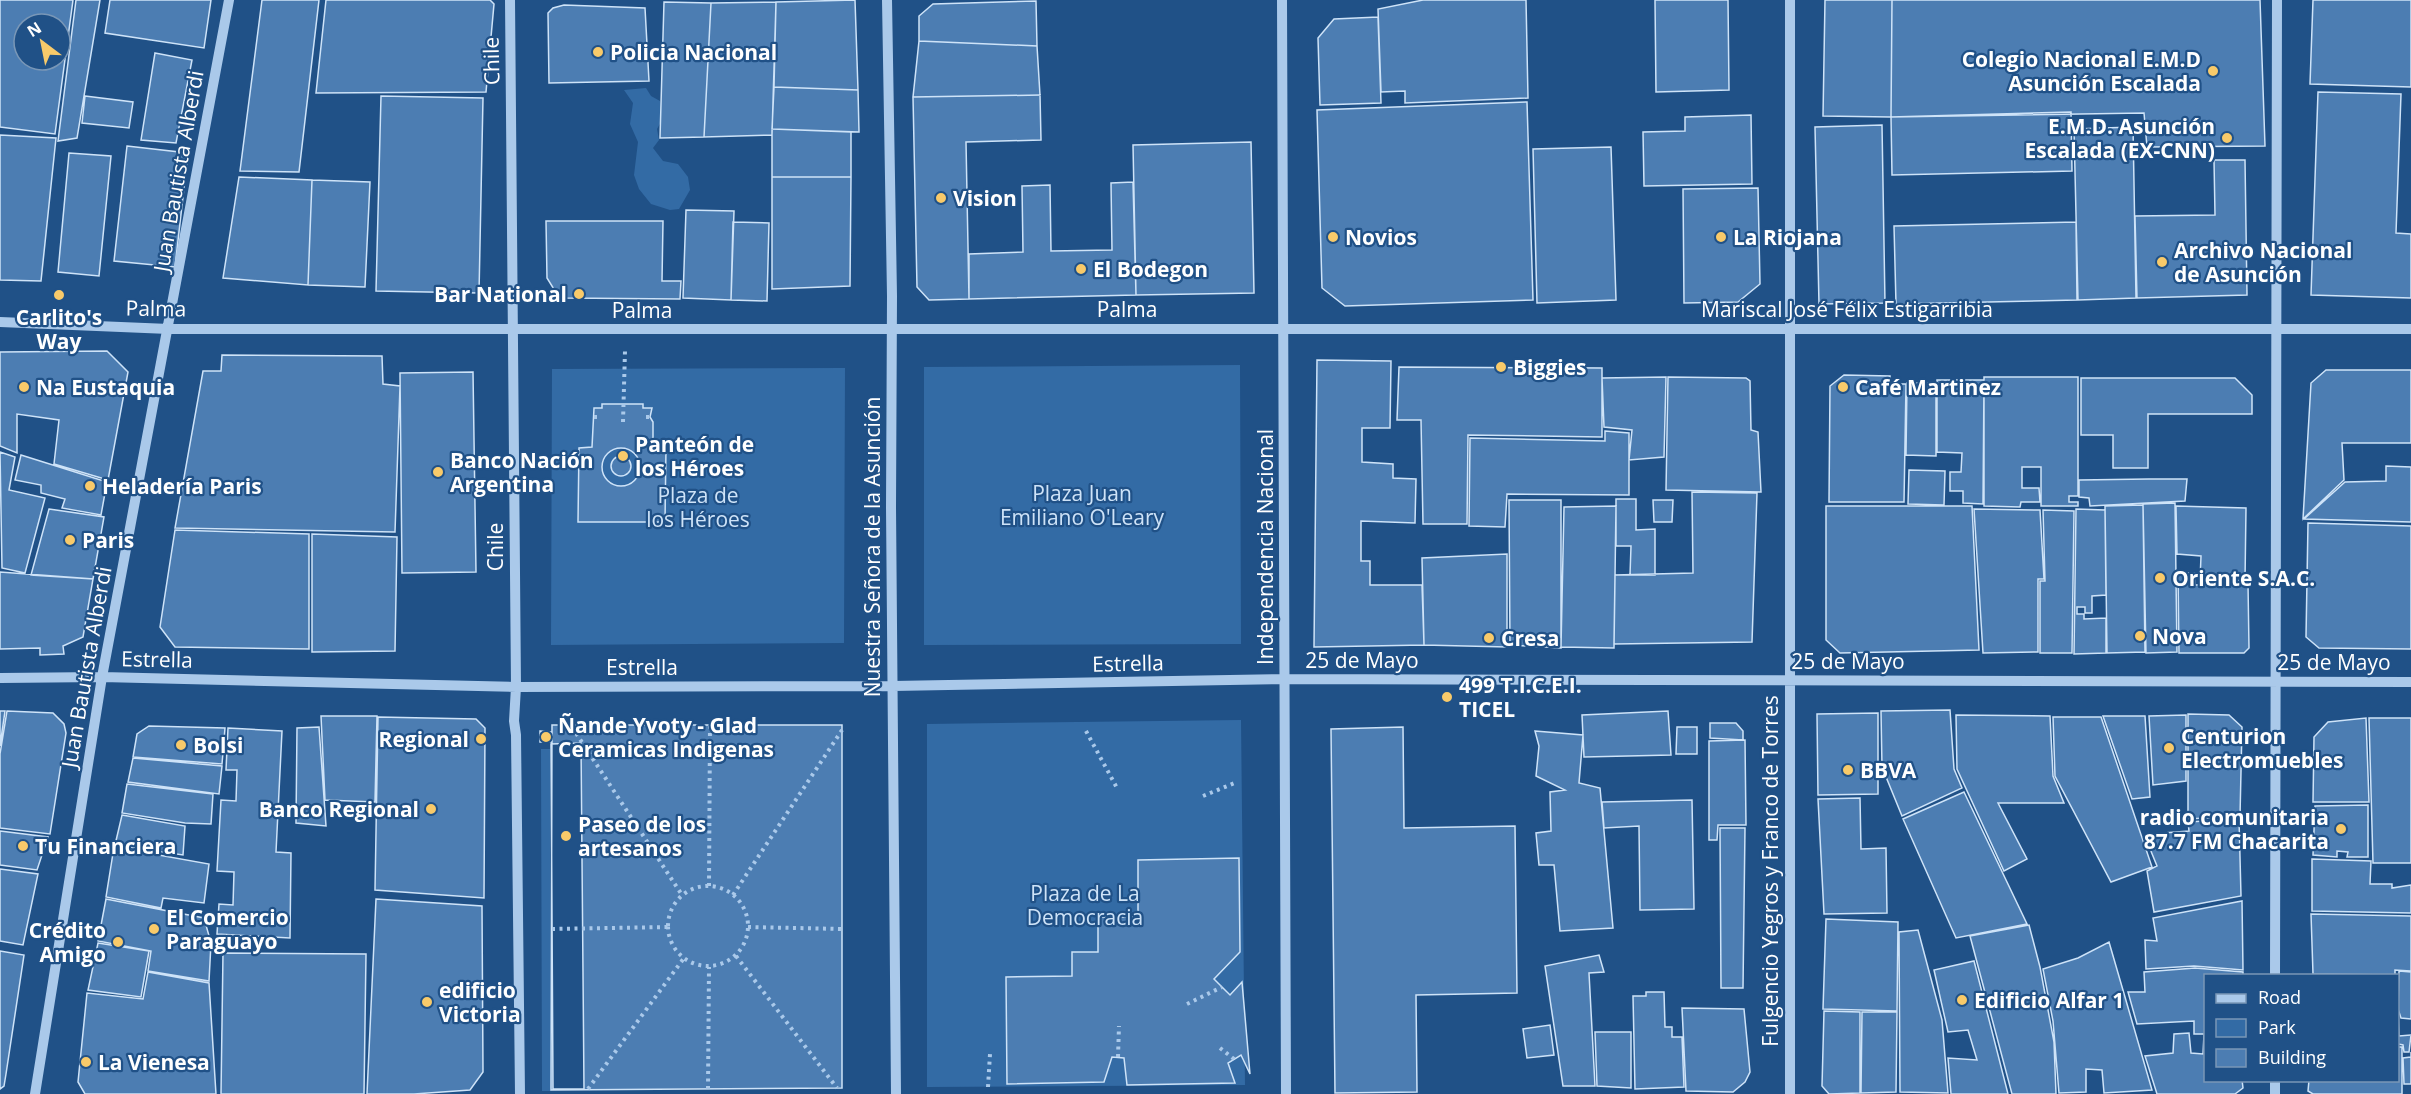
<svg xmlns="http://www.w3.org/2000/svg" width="2411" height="1094" font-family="'Open Sans',sans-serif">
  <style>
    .green { fill: #336ba5 }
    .building { fill: #4c7db2; stroke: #cee3f8; stroke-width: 1.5; fill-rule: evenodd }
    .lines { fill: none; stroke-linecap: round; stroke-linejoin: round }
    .path { stroke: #aac9ea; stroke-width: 4; stroke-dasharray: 3 4.5; stroke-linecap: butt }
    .minor { stroke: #aac9ea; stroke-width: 10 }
    .poi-dot { fill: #f8ca6a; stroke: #205187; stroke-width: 2 }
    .labels { text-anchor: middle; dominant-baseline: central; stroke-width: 4.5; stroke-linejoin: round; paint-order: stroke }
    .poi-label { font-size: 21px; font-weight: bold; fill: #fff; stroke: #205187; text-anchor: start }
    .street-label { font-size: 21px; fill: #fff; stroke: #205187 }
    .park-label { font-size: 21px; fill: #cee3f8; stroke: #205187 }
  </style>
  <rect width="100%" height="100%" fill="#205187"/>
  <path class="green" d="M646,88L651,96L660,101L662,120L657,129L659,140L653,148L663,161L678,164L688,177L690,190L679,209L670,210L651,204L639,189L634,175L638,142L630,124L633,103L624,90Z
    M1240,365L1241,644L924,645V367Z
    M845,368L844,643L551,645L552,369Z
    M1241,720L1245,1085L927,1087V724Z
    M541,749H550L551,1091H542Z"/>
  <path class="building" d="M0,0H73L55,134L0,127ZM24,24H60V60H24Z
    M76,0H100L77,138L58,141Z
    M110,0H211L204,48L105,33Z
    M262,0H319L299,172L240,171Z
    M326,0H490L494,4L486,92L316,93Z
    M855,0L858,90L774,87L776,2Z
    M1423,0H1526L1528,98L1405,103V91L1381,92L1378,9Z
    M1655,0H1728L1729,90L1656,92Z
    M1825,0H1892L1891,117L1823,116Z
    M1892,0H2260L2265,146L2147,147L2144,113L1891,117Z
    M2313,0H2411V87L2310,84Z
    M1036,1L1037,46L919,41V16L933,4Z
    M664,2L711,3L704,137L660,138Z
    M776,2L772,135L704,137L711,3Z
    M564,5L645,8L649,81L549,83L548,13L553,8Z
    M1378,17L1381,103L1320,105L1318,38L1334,19Z
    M919,41L1037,46L1040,95L913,97Z
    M155,53L192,60L176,143L141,140Z
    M774,87L858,90L859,132L772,129Z
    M2318,92L2401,94L2396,233L2411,234V298L2311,295Z
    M1040,95L1041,140L966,142L969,299L929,300L917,287L913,97Z
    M85,96L133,102L129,128L82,123Z
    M381,96L483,98L479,293L376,291Z
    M1527,102L1533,300L1345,306L1322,288L1317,110Z
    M2071,112L2072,171L1892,175L1891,117Z
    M1751,115L1752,184L1644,186L1643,132L1685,131V117Z
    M1882,125L1885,303L1819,304L1815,127Z
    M2133,127L2136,298L2078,300L2074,129Z
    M772,129L851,132V177H772Z
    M0,135L56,138L41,281L0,280Z
    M1251,142L1254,293L1136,295L1133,145Z
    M127,146L188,153L175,267L114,261Z
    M1611,147L1616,300L1537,303L1533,149Z
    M69,153L111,156L99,276L58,272Z
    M2214,160H2245L2247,295L2137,298L2135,216L2215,215Z
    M239,177L312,180L308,285L223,278Z
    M772,177H851L850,286L772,289Z
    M312,180L370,182L365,287L308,285Z
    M1133,182L1136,295L969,299V254L1023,252L1022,186L1050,185L1051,251L1112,250L1111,183Z
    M1758,188L1760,284L1738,302L1684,303L1683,189Z
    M686,210L734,211L731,300L683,298Z
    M546,221H663L662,281H681L680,299L565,298L555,291L547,278Z
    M733,222L769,223L767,301L731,300Z
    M2076,222L2077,300L1896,304L1894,226Z
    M107,351L128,372L108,480L54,464L59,420L17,414V453L0,446V352Z
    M222,355L382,356L383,384L400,386L395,532L175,528L203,371H221Z
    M1317,360L1391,361L1390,428H1362V462L1393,464V478L1416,479L1415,523L1361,521V561H1370V585H1422L1424,645L1314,647Z
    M1399,367L1602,368V437L1468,435L1467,524H1423L1421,420H1397Z
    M2326,370H2411V443H2342L2344,480L2303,519L2311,383Z
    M473,372L476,572L402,573L400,373Z
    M1844,375L1890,376V384H1906L1904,502H1829L1830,386Z
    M1666,377L1664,457L1629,460L1632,430L1604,427L1602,378Z
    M1668,377L1746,378L1750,381L1751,430L1758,432L1761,492L1666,490Z
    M1984,377H2078V496H2069V502H2078V506H2041V467H2022V488H2039L2040,502H2021L2020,507L1984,506Z
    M2081,378H2235L2252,395V414H2148V468H2113V435H2081Z
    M1937,380H1984L1983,504L1963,503V491H1950V472H1961L1962,453L1937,452Z
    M1907,383H1936V456L1906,455Z
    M602,404H643V408H652L650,417L653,422V448H666L665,522H578L579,448L592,447L594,408H602Z
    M1605,431L1629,433V495L1507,494L1505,527L1469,526L1470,438L1605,441Z
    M602 467a19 19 0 1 1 38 0a19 19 0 1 1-38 0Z
    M0,452L15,457L9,490L45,498L25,573L2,568Z
    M21,455L107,482L101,515L62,508L65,499L41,493V485L15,480Z
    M611 466a10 10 0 1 1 20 0a10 10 0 1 1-20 0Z
    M2386,466L2411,467V522L2304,519L2345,482L2386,481Z
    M1909,470L1945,471L1944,505L1908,504Z
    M2149,479H2187L2185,501L2090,506L2089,498L2079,497V480Z
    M1692,492L1757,493L1752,642L1614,644L1615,575L1693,573Z
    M1616,499H1636V530L1655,529V575H1630L1631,546H1616Z
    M1509,500H1561V648L1510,645Z
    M1653,500H1673L1672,522H1654Z
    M2175,503L2177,652L2146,653L2143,504Z
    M2143,505L2145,652L2107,653L2105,506Z
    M1616,506L1614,648L1561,647L1564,507Z
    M1826,506H1972L1979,650L1840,653L1826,640Z
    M2176,506L2246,508L2245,581H2200L2201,556L2177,554Z
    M49,509L104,517L93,579L31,575Z
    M1974,509L2040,510L2044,579H2038V652L1983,653Z
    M2076,509L2105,510L2106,595L2092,596V613H2085V607H2077V614H2084V619L2106,618V653L2074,654Z
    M2043,510L2074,511L2072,653H2040V581H2045Z
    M2308,523L2411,526V649L2319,648L2306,637Z
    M175,530L309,534V649L175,647L160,627Z
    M312,534L397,537L395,651L312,652Z
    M1507,554V647L1424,645L1422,558Z
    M0,572L93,579L83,637L63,646L64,654L40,655V648L0,649Z
    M2178,573H2195V585L2248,584L2249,648L2244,653H2179Z
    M1950,710L1954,769L1962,788L1902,816L1882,767L1881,711Z
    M0,711H5L0,746Z
    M7,711L53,713L64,724L66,733L50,834L0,828V754Z
    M1668,711L1671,755L1584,757L1582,715Z
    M1878,713V794L1818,795L1817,714Z
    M2188,714L2229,715L2242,727L2240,816L2188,819Z
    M1956,715L2050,716L2053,776L2064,803H1998L2027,859L2004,871L1957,769Z
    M2186,715V781L2153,785L2149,716Z
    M321,716H377L375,802L325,800Z
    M2103,716H2145L2150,797L2132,799Z
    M378,717L476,719L485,728L484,898L375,890Z
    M2053,717H2101L2152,867L2111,882L2055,776Z
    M2366,718L2369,802H2313L2314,737L2328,722Z
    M2369,718H2411V863H2373Z
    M1710,723H1736L1743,731V740L1710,738Z
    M552,725H842V1088L551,1090Z
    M149,726L225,728L222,764L133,757L137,734Z
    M319,727L326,826L296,823L297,728Z
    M1403,727L1404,828L1515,826L1517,993L1416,995L1417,1092L1335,1093L1331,729Z
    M1677,727H1697V754H1676Z
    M228,728L282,731L276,852L291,853L290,938L217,934L219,904L233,905L234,872L217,871L221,800L236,801L237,770H226Z
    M540,731L551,732V742H540Z
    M1535,731L1583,735L1579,783L1600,788L1613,928L1560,931L1554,865H1539L1536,833L1551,831L1550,792L1565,790L1536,776L1539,746Z
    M1745,740L1746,825H1718L1717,840H1709V741Z
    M581,743L584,1089H553L551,744Z
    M133,758L222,766L219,794L128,782Z
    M127,784L213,794L211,824L185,823L122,813Z
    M1964,792L2027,924L1956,938L1903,819Z
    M1860,798L1861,849L1886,848L1887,913L1824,914L1818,799Z
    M1692,800L1694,909L1640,910L1639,826L1604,828L1602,802Z
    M2368,805V857H2347L2348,852L2337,851V857L2313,855L2315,806Z
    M122,815L185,826L183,855L115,845Z
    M2239,819L2241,896L2154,912L2147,871L2157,866L2146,839L2163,833L2189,831L2188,822Z
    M1720,828H1745L1743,988H1721Z
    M0,831L48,837L37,870L0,865Z
    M114,847L209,864L204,903L163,898L161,908L106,897Z
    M1239,858L1240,952L1214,979L1230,995L1242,982L1250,1074L1241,1055L1228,1063L1235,1083L1127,1085L1124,1058L1112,1057L1104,1082L1007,1084L1006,977L1072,976V952H1098V917H1138V860Z
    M2312,859L2371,861L2370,884H2392V888L2411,885V913L2312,911Z
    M0,869L38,874L23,945L0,941Z
    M106,899L204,918L211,943L209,981L148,971L151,951L98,941Z
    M376,899L482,906L483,1072L470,1090L414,1094H367Z
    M2242,901L2243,970L2194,966L2146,969L2145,940L2157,941L2153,918Z
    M2311,914L2411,916V971L2395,970V975L2313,974Z
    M1826,919L1898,922L1897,1011L1823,1009Z
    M2029,925L2040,967L2054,1042L2056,1094H2012L1970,936Z
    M1918,930L1942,1020L1948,1093L1900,1092L1899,932Z
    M2109,942L2152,1090L2104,1093L2102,1070L2086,1069V1092L2059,1093L2053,1021L2043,969L2078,958Z
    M98,943L149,951L141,997L88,990Z
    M0,951L24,955L6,1074L4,1086L0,1089Z
    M223,953L366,954L364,1094H221Z
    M1599,955L1604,972L1589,973L1595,1086H1563L1545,966Z
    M1974,961L2008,1094H1951L1948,1058L1977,1060L1968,1030L1948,1032L1934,970Z
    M2195,968L2243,972V976H2206V1080H2242L2243,1088L2235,1094H2157L2145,1056L2173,1053L2174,1034L2189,1033L2191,1053L2203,1054L2204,1034H2194V1021L2137,1024L2128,992H2145L2144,972Z
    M2399,971L2411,972V1019L2401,1018L2398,1009Z
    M148,972L209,983L216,1094H85L78,1082L87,993L143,999Z
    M1646,992H1664L1665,1027H1672V1037H1682L1684,1087L1635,1089L1633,996H1646Z
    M1682,1008L1744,1009L1750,1072L1745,1082L1733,1092L1686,1091Z
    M1824,1011L1860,1012V1093L1829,1094L1822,1086Z
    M1862,1012H1897L1896,1092L1861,1093Z
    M2398,1015L2399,1036L2411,1035L2409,1052H2404L2403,1045L2398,1044Z
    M1550,1025L1554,1055L1527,1058L1523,1029Z
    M1595,1032H1631V1088L1597,1086Z
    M2398,1047H2402V1094H2313L2308,1091L2309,1080H2398Z
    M2411,1052V1084H2404L2403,1058L2411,1057Z"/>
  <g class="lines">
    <path class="path" d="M594,417H598
      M646,417H650
      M623,422L625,351
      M572,727L682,895
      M1086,731L1117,788
      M1203,796L1237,782
      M668 926a40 40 0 1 1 80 0a40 40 0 1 1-80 0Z
      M709,886L710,724
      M733,895L842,730
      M748,927L842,929
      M552,929L668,927
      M736,956L837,1088
      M1187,1004L1222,987
      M1220,1048L1234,1059
      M1118,1057L1119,1026
      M988,1087L990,1054
      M588,1089L684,958
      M708,1089L709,967"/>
    <path class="minor" d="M510,0L516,687L514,721L516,735L520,1094
      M887,0L892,296L891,507L896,1094
      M1282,0L1286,1094
      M0,322L169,329H2411
      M0,678L102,677L516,687L893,686L1285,679L2411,682
      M2275,976L2277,0
      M35,1094L102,677L229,0
      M1790,1094V0
      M2275,1094V1080"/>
  </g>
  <g class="poi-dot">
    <circle cx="598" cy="52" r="6"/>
    <circle cx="2213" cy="71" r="6"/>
    <circle cx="2227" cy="138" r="6"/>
    <circle cx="941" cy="198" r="6"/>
    <circle cx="1333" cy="237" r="6"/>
    <circle cx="1721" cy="237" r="6"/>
    <circle cx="2162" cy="262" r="6"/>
    <circle cx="1081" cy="269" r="6"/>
    <circle cx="579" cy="294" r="6"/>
    <circle cx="59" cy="295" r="6"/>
    <circle cx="1501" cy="367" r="6"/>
    <circle cx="24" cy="387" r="6"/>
    <circle cx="1843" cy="387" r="6"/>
    <circle cx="623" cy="456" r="6"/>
    <circle cx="438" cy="472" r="6"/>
    <circle cx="90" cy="486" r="6"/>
    <circle cx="70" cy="540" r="6"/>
    <circle cx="2160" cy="578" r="6"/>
    <circle cx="2140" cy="636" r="6"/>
    <circle cx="1489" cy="638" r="6"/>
    <circle cx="1447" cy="697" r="6"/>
    <circle cx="546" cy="737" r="6"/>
    <circle cx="481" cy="739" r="6"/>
    <circle cx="181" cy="745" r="6"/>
    <circle cx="2169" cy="748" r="6"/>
    <circle cx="1848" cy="770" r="6"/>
    <circle cx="431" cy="809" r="6"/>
    <circle cx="2341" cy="829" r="6"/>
    <circle cx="566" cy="836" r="6"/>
    <circle cx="23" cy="846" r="6"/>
    <circle cx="154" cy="929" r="6"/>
    <circle cx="118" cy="942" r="6"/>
    <circle cx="1962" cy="1000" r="6"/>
    <circle cx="427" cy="1002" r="6"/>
    <circle cx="86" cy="1062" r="6"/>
  </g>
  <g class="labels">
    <g class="poi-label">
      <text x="610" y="52">Policia Nacional</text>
      <text x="2201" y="59" text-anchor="end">Colegio Nacional E.M.D<tspan x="2201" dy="24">Asunción Escalada</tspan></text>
      <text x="2215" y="126" text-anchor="end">E.M.D. Asunción<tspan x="2215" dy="24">Escalada (EX-CNN)</tspan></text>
      <text x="953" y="198">Vision</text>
      <text x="1345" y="237">Novios</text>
      <text x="1733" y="237">La Riojana</text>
      <text x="2174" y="250">Archivo Nacional<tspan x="2174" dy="24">de Asunción</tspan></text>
      <text x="1093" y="269">El Bodegon</text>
      <text x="567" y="294" text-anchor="end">Bar National</text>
      <text x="59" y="317" text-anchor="middle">Carlito's<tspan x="59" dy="24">Way</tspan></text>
      <text x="1513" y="367">Biggies</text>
      <text x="36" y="387">Na Eustaquia</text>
      <text x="1855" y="387">Café Martinez</text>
      <text x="635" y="444">Panteón de<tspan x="635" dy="24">los Héroes</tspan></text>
      <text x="450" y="460">Banco Nación<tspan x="450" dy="24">Argentina</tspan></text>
      <text x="102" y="486">Heladería Paris</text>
      <text x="82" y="540">Paris</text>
      <text x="2172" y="578">Oriente S.A.C.</text>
      <text x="2152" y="636">Nova</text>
      <text x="1501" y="638">Cresa</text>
      <text x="1459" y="685">499 T.I.C.E.I.<tspan x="1459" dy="24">TICEL</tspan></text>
      <text x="558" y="725">Ñande Yvoty - Glad<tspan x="558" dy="24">Ceramicas Indigenas</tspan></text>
      <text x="2181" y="736">Centurion<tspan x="2181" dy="24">Electromuebles</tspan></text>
      <text x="469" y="739" text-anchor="end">Regional</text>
      <text x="193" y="745">Bolsi</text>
      <text x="1860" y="770">BBVA</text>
      <text x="419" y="809" text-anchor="end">Banco Regional</text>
      <text x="2329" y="817" text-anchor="end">radio comunitaria<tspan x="2329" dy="24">87.7 FM Chacarita</tspan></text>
      <text x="578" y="824">Paseo de los<tspan x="578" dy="24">artesanos</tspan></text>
      <text x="35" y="846">Tu Financiera</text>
      <text x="166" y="917">El Comercio<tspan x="166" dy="24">Paraguayo</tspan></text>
      <text x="106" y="930" text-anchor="end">Crédito<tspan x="106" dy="24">Amigo</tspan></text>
      <text x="439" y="990">edificio<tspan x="439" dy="24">Victoria</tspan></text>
      <text x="1974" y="1000">Edificio Alfar 1</text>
      <text x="98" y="1062">La Vienesa</text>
    </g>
    <g class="street-label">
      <text transform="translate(491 61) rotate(-91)">Chile</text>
      <text transform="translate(178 171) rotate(-80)">Juan Bautista Alberdi</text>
      <text transform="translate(156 308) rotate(1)">Palma</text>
      <text x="1127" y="309">Palma</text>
      <text x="1847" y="309">Mariscal José Félix Estigarribia</text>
      <text x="642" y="310">Palma</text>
      <text transform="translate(495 547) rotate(-90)">Chile</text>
      <text transform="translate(872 547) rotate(-90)">Nuestra Señora de la Asunción</text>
      <text transform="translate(1265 547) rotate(-90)">Independencia Nacional</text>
      <text transform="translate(157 659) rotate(1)">Estrella</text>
      <text x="1362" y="660">25 de Mayo</text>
      <text x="1848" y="661">25 de Mayo</text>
      <text x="2334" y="662">25 de Mayo</text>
      <text transform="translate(1128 663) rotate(-1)">Estrella</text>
      <text transform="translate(86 667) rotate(-80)">Juan Bautista Alberdi</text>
      <text x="642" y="667">Estrella</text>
      <text transform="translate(1770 871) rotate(-90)">Fulgencio Yegros y Franco de Torres</text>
    </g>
    <g class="park-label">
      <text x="1082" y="493">Plaza Juan<tspan x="1082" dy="24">Emiliano O'Leary</tspan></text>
      <text x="698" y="495">Plaza de<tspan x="698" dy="24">los Héroes</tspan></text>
      <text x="1085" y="893">Plaza de La<tspan x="1085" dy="24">Democracia</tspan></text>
    </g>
  </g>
  <rect x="2204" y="974" width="195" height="108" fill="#205187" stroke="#7997b7" stroke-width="1.5"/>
  <rect x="2216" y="994" width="30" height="9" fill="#aac9ea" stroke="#7997b7" stroke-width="1.5"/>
  <text x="2258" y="1004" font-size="18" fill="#ffffff">Road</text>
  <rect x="2216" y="1019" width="30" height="18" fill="#336ba5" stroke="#7997b7" stroke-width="1.5"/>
  <text x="2258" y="1034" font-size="18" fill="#ffffff">Park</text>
  <rect x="2216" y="1049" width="30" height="18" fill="#4c7db2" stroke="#7997b7" stroke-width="1.5"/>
  <text x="2258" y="1064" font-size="18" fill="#ffffff">Building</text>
  <g transform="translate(42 42) rotate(328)"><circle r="28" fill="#205187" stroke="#7997b7" stroke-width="1.5"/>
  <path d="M0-4.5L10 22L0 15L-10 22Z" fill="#f8ca6a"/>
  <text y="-9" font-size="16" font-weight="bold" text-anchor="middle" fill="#ffffff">N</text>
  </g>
</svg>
